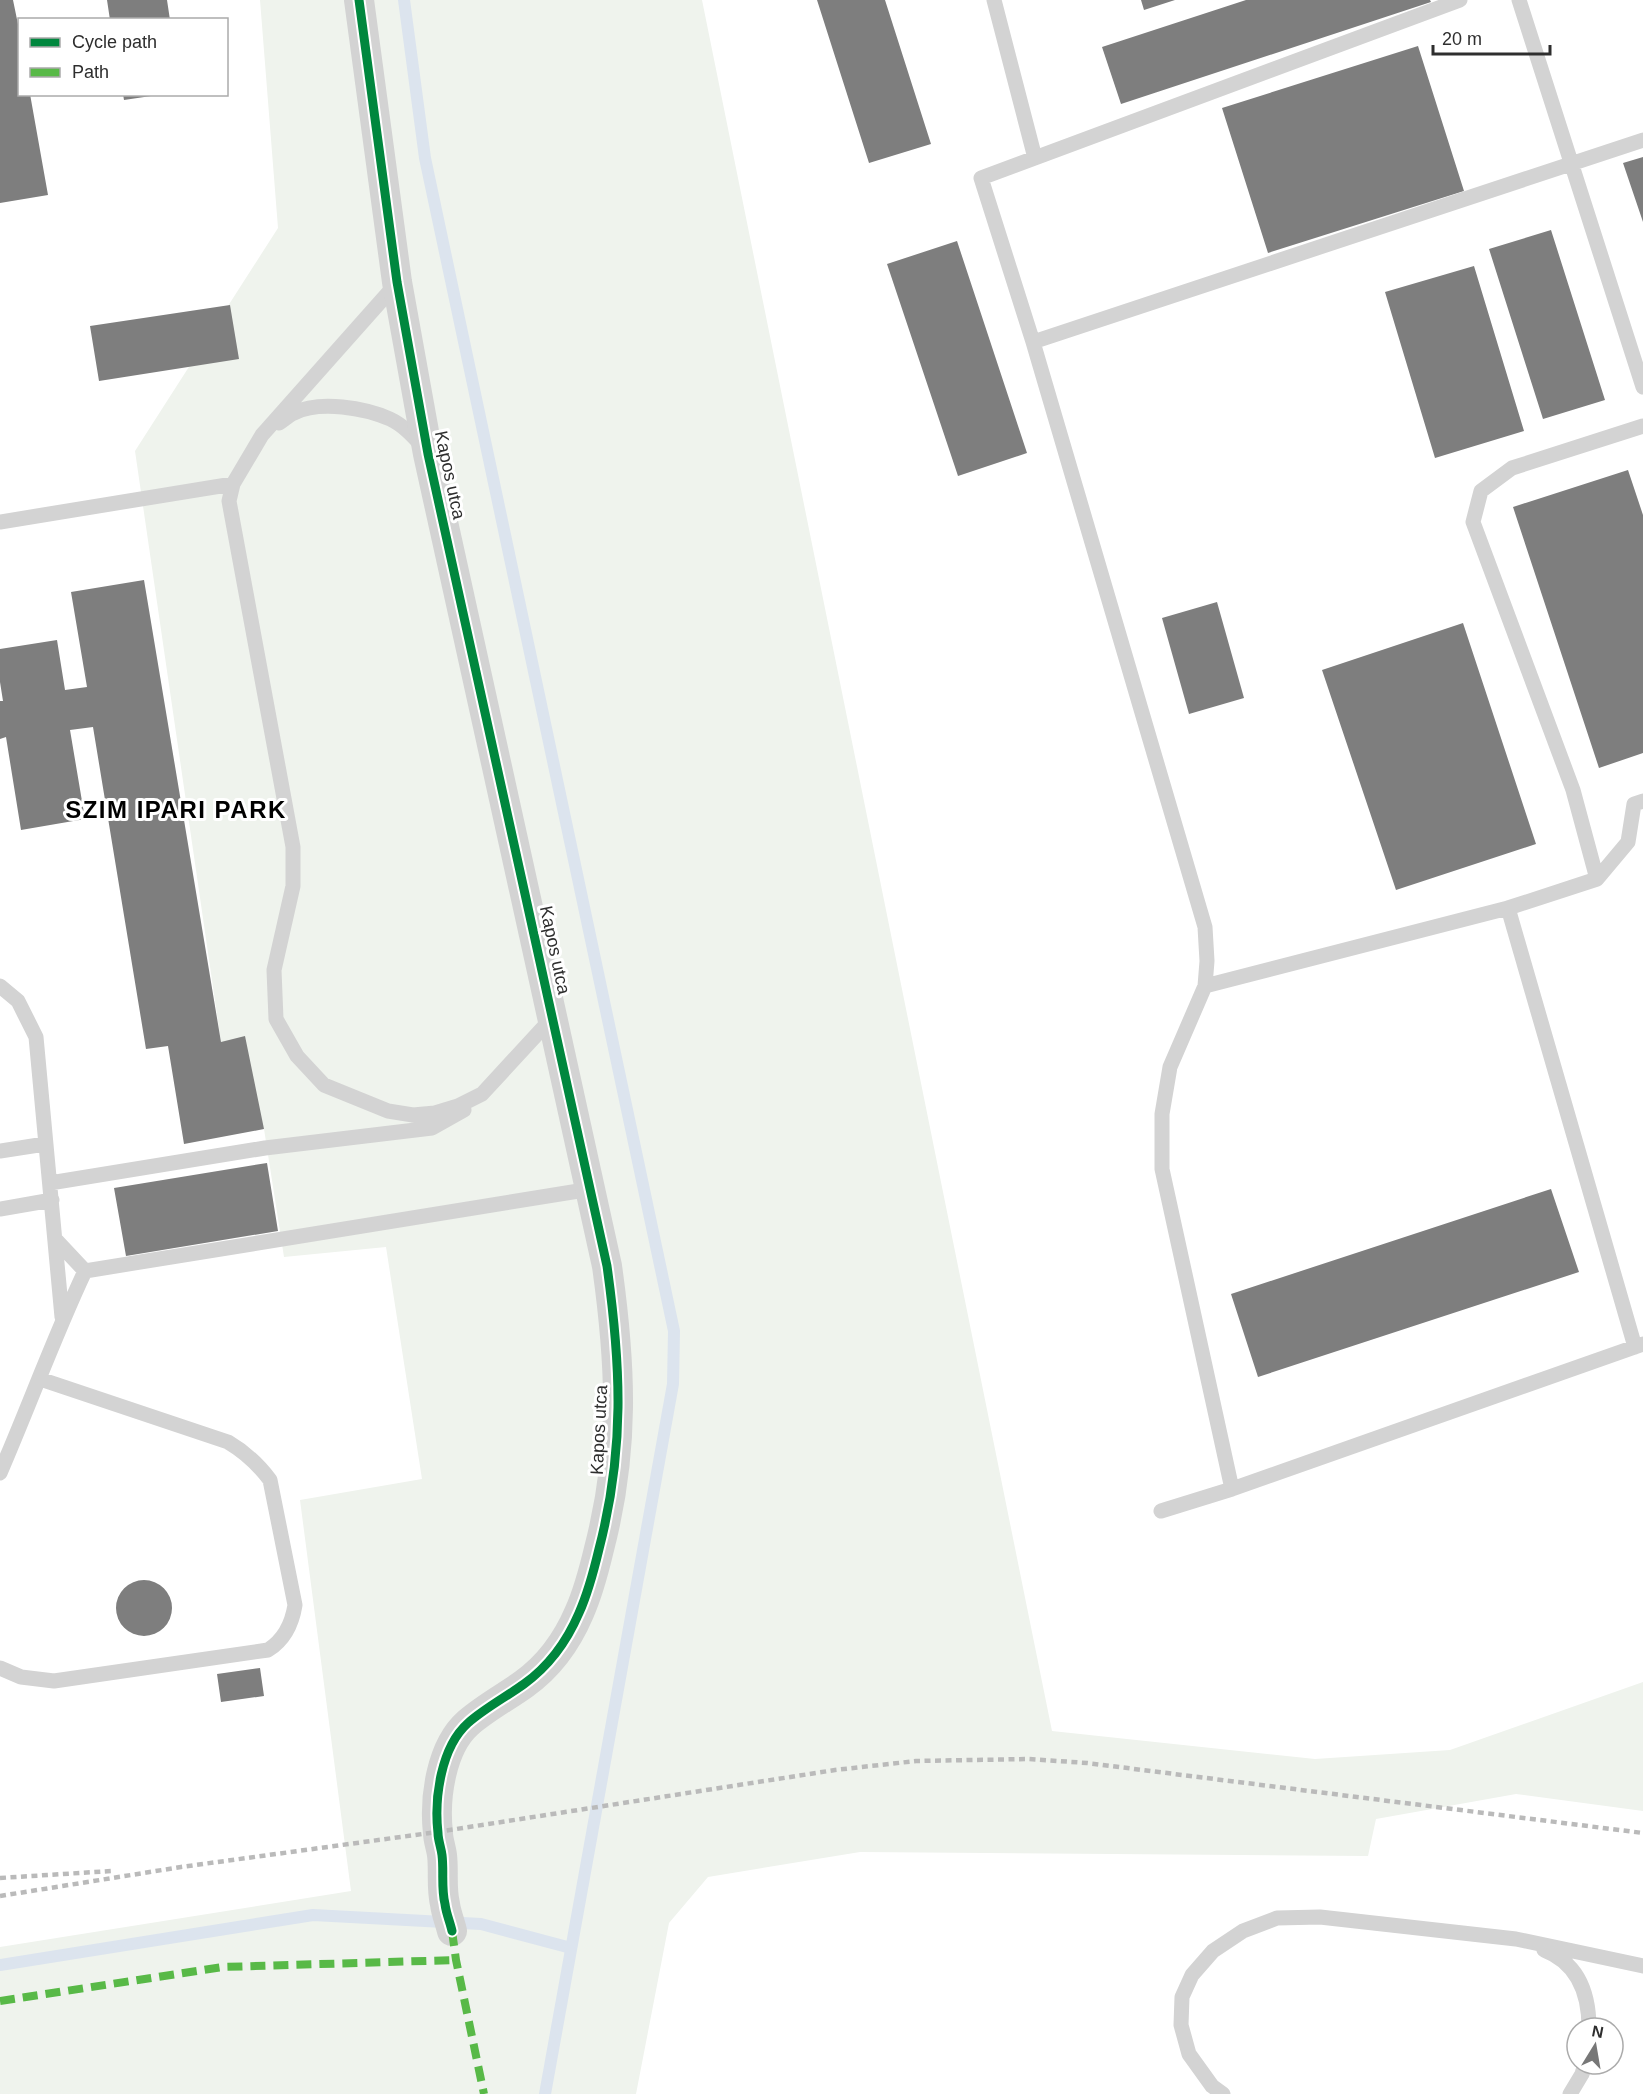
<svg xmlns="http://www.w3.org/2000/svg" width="1643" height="2094" font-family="Arial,sans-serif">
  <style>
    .green { fill: #eff3ed }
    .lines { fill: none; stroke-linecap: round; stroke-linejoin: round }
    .stream { stroke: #dce4ee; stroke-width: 12 }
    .building { fill: #7e7e7e }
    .service { stroke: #d3d3d3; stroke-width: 15 }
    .minor { stroke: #d3d3d3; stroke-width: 30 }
    .rail { stroke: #bababa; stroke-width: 4.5; stroke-dasharray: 6 4.5; stroke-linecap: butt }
    .quiet { stroke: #58b947; stroke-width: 8; stroke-dasharray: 15 8; stroke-linecap: butt }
    .cycleway-casing { stroke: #fff; stroke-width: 13 }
    .cycleway { stroke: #00873e; stroke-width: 9 }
    .labels { text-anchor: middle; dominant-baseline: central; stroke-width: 6; stroke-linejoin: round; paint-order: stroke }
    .street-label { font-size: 18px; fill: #2e2e2e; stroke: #fff }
    .district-label { font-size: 24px; font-weight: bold; letter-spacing: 1.5px; fill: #000; stroke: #fff }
  </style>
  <rect width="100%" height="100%" fill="#fff"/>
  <path class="green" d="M260,0H702L1052,1731L1315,1759L1450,1750L1643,1682V1811L1516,1794L1376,1819L1368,1856L860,1852L708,1877L669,1923L636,2094H0V1947L351,1891L300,1500L422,1479L386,1247L284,1257L264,1129L221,1042L135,451L278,228Z"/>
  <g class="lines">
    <path class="stream" d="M404,0L425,158L674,1331L673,1384L545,2094
      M0,1965L313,1915L481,1924L571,1948"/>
  </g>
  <path class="building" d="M0,0H13L20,34V94H30L48,195L0,203Z
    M107,0H167L170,20H110Z
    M817,0H885L931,144L869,163Z
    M1141,0H1175L1144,10Z
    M1246,0H1430L1431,2L1121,104L1102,47Z
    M1418,46L1464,191L1268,253L1222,108Z
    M123,94H151V96L124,100Z
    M1643,157V222L1623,163Z
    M1551,230L1605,400L1543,419L1489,249Z
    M957,241L1027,453L958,476L887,264Z
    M1474,266L1524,431L1435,458L1385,292Z
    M230,305L239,359L99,381L90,326Z
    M1628,470L1643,515V753L1599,768L1513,507Z
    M144,580L221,1042L245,1036L264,1129L184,1144L168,1046L146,1049L93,727L70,730L85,819L21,830L6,737L0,739V701H3L0,682V649L57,640L65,690L87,687L71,592Z
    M1217,602L1244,698L1189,714L1162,618Z
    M1463,623L1536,844L1396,890L1322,670Z
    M267,1163L278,1231L126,1256L114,1188Z
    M1551,1189L1579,1272L1258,1377L1231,1294Z
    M116 1608a28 28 0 1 1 56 0a28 28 0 1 1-56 0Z
    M260,1668L264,1696L221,1702L217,1674Z"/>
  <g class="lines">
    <path class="service" d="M994,0L1035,158
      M1519,0L1643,387
      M397,283L262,435L233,484L229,501L293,847V886L274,970L276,1019L297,1056L324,1085L388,1111L413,1115L435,1113L458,1106L482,1094L553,1017
      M1033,342L1643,140
      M279,423C284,420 289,415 294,413C320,400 365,408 390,419C403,425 413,436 422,446
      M0,522L233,484
      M1597,879L1573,790L1473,522L1481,491L1512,468L1643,426
      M0,986L18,1001L36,1037L62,1317
      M1205,986L1508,908
      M0,1151L45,1144
      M50,1183L265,1148L432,1128L464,1110
      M0,1209L52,1200
      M55,1239L85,1271
      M1635,1347L1508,908L1597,879L1628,842L1634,804L1643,801
      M0,1473C29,1406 54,1337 85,1271L591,1189
      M1232,1489L1162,1169V1114L1170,1067L1205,986L1207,961L1205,927L1033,342L981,178L1460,0
      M1161,1511L1232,1489L1643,1344
      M0,1668L21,1677L54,1681L268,1650C284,1640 292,1624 295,1605L270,1480C258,1464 245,1452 228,1442L40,1379
      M1544,1950C1578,1963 1589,1993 1589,2028
      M1223,2094L1212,2086L1189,2054L1181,2025L1182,1997L1192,1975L1213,1951L1243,1931L1277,1918L1320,1917L1516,1939L1643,1966
      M1570,2094L1582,2074L1585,2064"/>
    <path class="minor" d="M359,0L397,282L428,454L607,1266C621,1366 625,1449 599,1549C594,1570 588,1593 579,1613C567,1641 549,1666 524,1684C506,1697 485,1708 468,1723C441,1747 434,1798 438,1833C438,1840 441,1847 442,1855C444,1871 441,1888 445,1904C446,1913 450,1922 452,1931"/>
    <path class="rail" d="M0,1878L111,1871
      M0,1896L181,1867L437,1832L835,1770L916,1761L1029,1759L1087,1763L1643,1833"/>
    <path class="quiet" d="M452,1931L456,1960L484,2094
      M0,2001L223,1967L456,1960"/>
    <defs>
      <path id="cycleway" d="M359,0L397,282L428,454L607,1266C621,1366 625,1449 599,1549C594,1570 588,1593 579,1613C567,1641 549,1666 524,1684C506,1697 485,1708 468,1723C441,1747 434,1798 438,1833C438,1840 441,1847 442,1855C444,1871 441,1888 445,1904C446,1913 450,1922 452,1931"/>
    </defs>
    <use href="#cycleway" class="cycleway-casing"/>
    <use href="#cycleway" class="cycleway"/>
  </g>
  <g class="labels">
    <g class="street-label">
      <text transform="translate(450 475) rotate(78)">Kapos utca</text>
      <text transform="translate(555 950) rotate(78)">Kapos utca</text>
      <text transform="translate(599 1430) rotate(-87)">Kapos utca</text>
    </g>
    <g class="district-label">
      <text x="176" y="809">SZIM IPARI PARK</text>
    </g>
  </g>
  <rect x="18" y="18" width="210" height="78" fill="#ffffff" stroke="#ababab" stroke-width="1.5"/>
  <rect x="30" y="38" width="30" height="9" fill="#00873e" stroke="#ababab" stroke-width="1.5"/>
  <text x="72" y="48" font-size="18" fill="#2e2e2e">Cycle path</text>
  <rect x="30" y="68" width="30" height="9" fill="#58b947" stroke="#ababab" stroke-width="1.5"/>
  <text x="72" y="78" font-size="18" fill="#2e2e2e">Path</text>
  <g transform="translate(1595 2046) rotate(11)"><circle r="28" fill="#ffffff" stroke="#ababab" stroke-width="1.5"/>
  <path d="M0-4.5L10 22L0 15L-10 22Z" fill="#777777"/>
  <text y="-9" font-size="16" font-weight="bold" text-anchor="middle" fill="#2e2e2e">N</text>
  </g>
  <path d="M1433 45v9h117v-9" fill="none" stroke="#2e2e2e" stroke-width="3"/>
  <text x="1442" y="45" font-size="18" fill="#2e2e2e" stroke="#ffffff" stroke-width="4.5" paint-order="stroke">20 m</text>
</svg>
